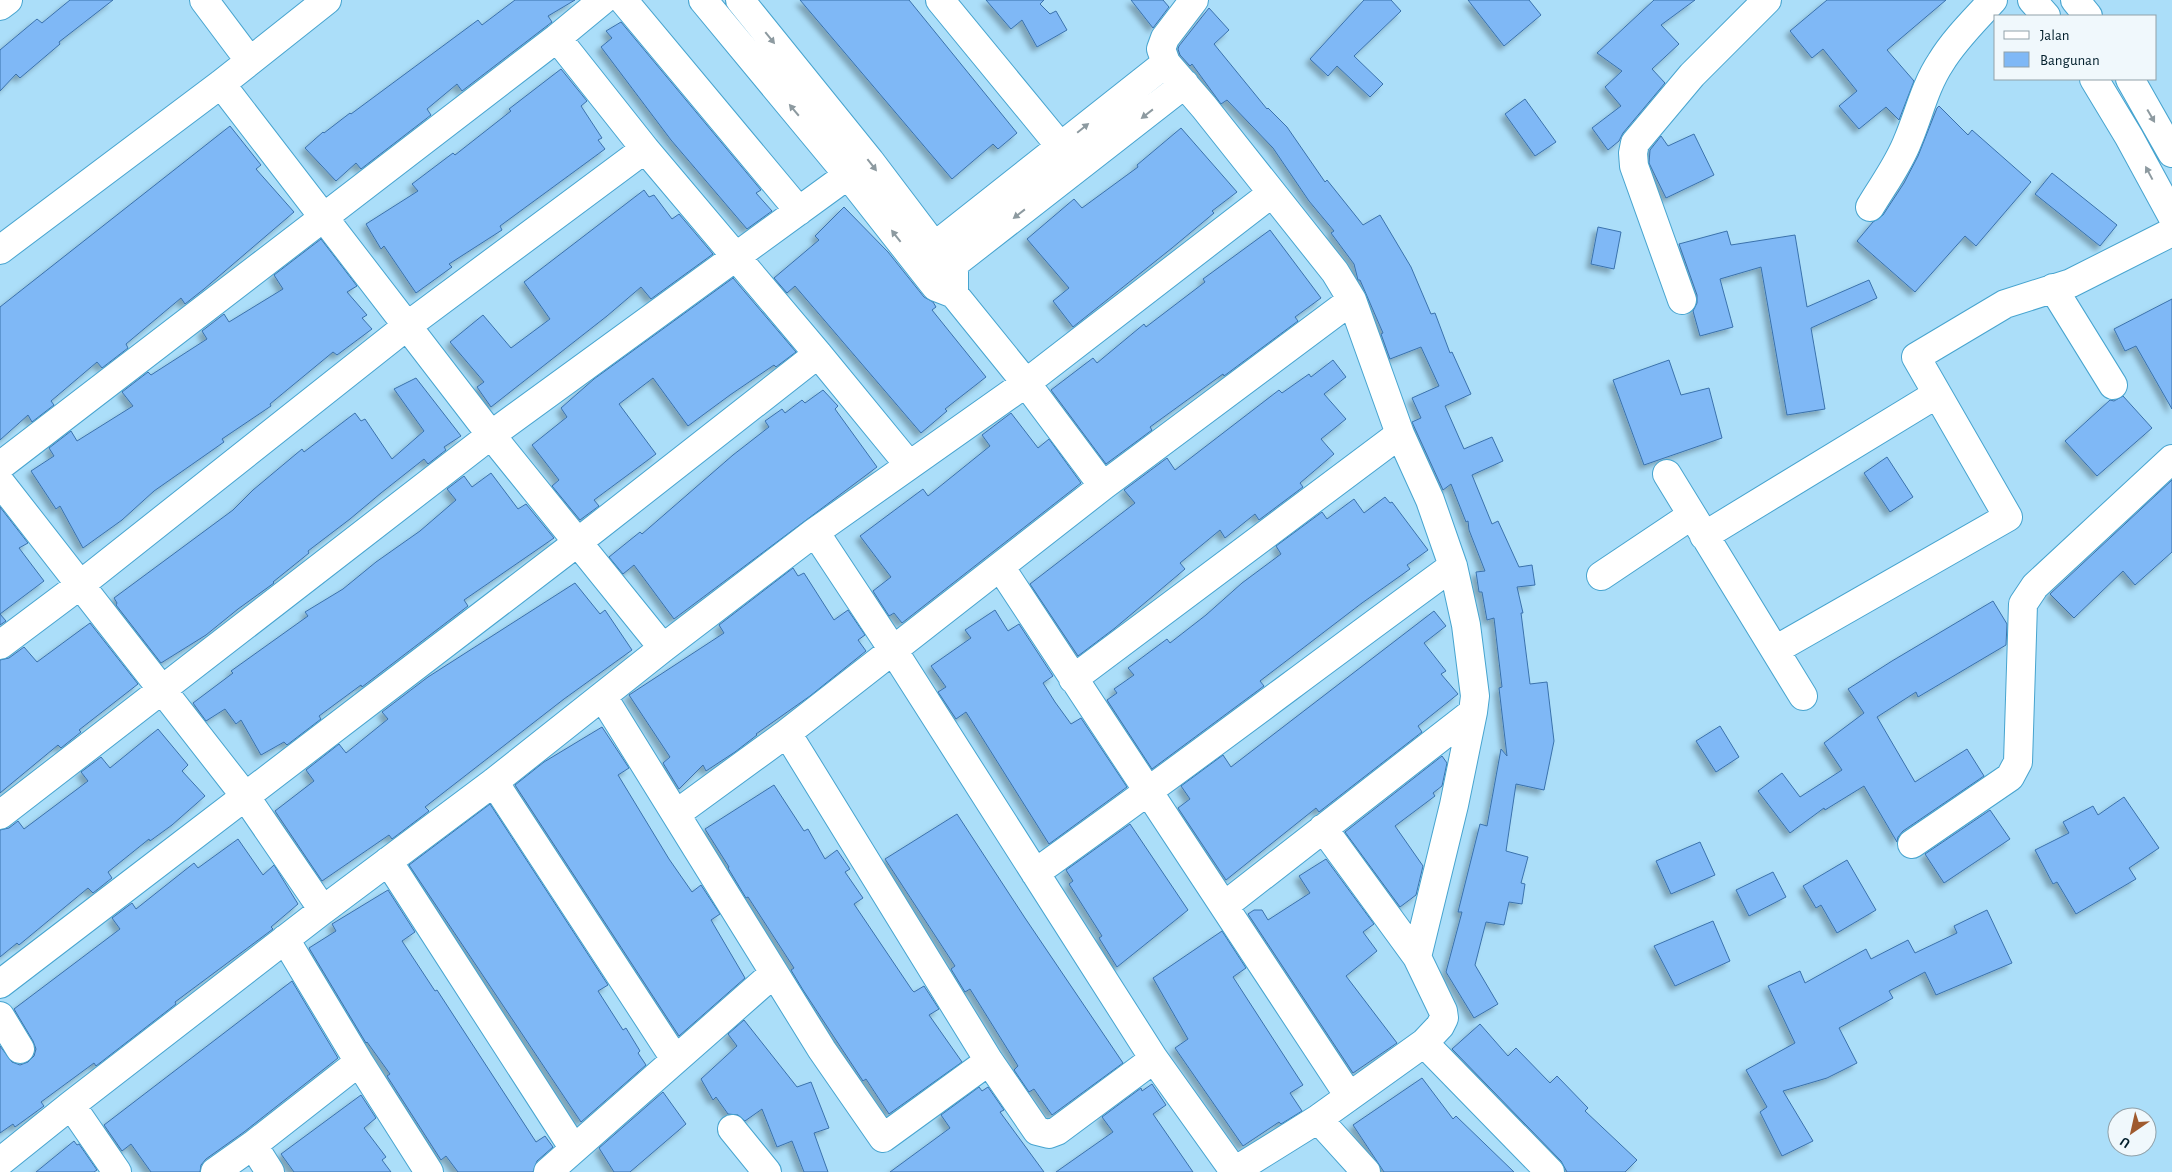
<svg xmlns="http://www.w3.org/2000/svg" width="2172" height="1172" font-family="'Alegreya Sans',sans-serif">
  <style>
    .building { fill: #7fb8f6; stroke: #3b72ac; filter: url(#shadow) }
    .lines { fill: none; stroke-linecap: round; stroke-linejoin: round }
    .minor-casing { stroke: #47a4cf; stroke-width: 30 }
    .secondary-casing { stroke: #47a4cf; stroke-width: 30 }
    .minor { stroke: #fff; stroke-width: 28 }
    .secondary { stroke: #fff; stroke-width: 28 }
    .oneway { fill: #8d9aa0 }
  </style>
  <defs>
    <filter id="shadow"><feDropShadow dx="-4.5" dy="4.5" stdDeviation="2.5" flood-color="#0004"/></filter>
  </defs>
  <rect width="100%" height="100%" fill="#abdef9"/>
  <path class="building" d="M70,0H113L59,42L60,44L20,78L16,74L0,91V50L37,19L42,23Z
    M515,0H575L548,16L552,22L462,91L457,84L427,109L431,115L361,169L356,163L336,181L305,148L323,132L324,133L350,113L351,114L478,20L482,25Z
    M800,0H909L1017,133L998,149L993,144L952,179Z
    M986,0H1044L1040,4L1050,14L1056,11L1067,30L1037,47L1022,20L1011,29Z
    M1131,0H1163L1169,7L1153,28Z
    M1364,0H1391L1401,11L1354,56L1383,84L1370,97L1337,66L1328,76L1310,59Z
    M1468,0H1529L1541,15L1504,46Z
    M1654,0H1695L1661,25L1679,44L1652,69L1665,83L1623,133L1619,141L1608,150L1592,128L1621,106L1605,87L1622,71L1597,53Z
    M1827,0H1946L1887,50L1914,81L1899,120L1886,107L1859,129L1839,106L1857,91L1823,49L1812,58L1790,31Z
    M1209,8L1229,30L1214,44L1267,109L1268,108L1287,127L1325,182L1327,180L1363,225L1380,215L1411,267L1431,314L1435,313L1450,353L1452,352L1471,394L1445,406L1464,449L1492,437L1503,461L1472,475L1492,524L1498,521L1519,567L1532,565L1535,585L1517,587L1523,613H1521L1530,684L1547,682L1554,741L1544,790L1516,784L1506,851L1528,857L1521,883L1525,884L1522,904L1509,902L1504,925L1486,922L1475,965L1498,1004L1474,1018L1446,972L1462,912H1458L1480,824L1487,826L1501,749L1507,756L1499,688L1502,687L1494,618L1487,620L1482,592H1479L1476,572L1485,571L1469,530L1468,521L1466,522L1451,484L1443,490L1412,422L1421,418L1412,398L1439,386L1421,347L1390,359L1381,334L1383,333L1360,280H1358L1354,264L1331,233L1334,231L1309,201L1273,148L1227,100L1221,104L1192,64L1190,66L1180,55L1178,49L1179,46Z
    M621,22L761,190L756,193L772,211L747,229L671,140L601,47L612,38L606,31Z
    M561,69L587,101L581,106L602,138L598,140L605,149L500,226L502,230L449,264L452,267L416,293L384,246L381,249L366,224L418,191L412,184L453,153L455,155L511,111L509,109Z
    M1525,99L1556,142L1535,156L1505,114Z
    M1939,106L1968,135L1972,130L2031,182L1976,246L1965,236L1915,292L1857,241L1873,222L1883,215L1904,183L1918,156L1937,108Z
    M230,126L261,165L256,169L294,212L204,289L185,304L181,298L126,344L128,348L102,368L97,362L51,401L54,405L32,422L28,415L0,440V307Z
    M1181,128L1237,192L1212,211L1214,213L1172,248L1073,327L1053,301L1069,288L1027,239L1074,199L1082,208L1138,167L1137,165Z
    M1694,134L1714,175L1666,198L1649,163L1650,150L1661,136L1668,146Z
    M2052,173L2117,225L2100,246L2035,194Z
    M644,190L649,197L654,195L672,219L679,214L713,254L651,299L641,287L607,316L491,407L477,387L484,382L450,342L483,315L511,348L550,319L524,282Z
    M844,207L888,252L924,297L933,302L936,307L932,310L986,377L945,409L947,411L921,433L795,286L787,293L774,278L819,240L815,236Z
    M1598,227L1621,232L1614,269L1591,264Z
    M1270,230L1321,298L1295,317L1298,321L1224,376L1223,374L1150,427L1152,430L1106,464L1051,390L1093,358L1097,363L1144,324L1146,327L1205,282L1203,279Z
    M1727,231L1731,245L1795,235L1807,307L1869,280L1877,298L1811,328L1825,409L1787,415L1761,267L1720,279L1733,327L1700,336L1693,311L1697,303V295L1679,244Z
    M321,239L357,286L347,292L367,315L362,318L372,329L337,355L333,352L270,404L271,406L222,439L224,442L154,491L122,520L83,548L60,506L56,509L31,471L54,456L49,448L71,431L77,441L133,406L122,392L148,372L151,375L207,339L202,331L224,314L229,322L283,289L274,275Z
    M733,278L796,352L776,367L774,365L730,395L688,426L653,378L619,404L656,454L594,500L599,506L580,520L552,486L559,480L532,445L567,417L561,408L594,379Z
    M2172,299V409L2136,346L2125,351L2114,329Z
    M1333,360L1346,377L1324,394L1346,419L1321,439L1334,454L1300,483L1303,487L1259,520L1255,514L1225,538L1220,530L1180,563L1185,569L1115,628L1078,656L1030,584L1135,503L1124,490L1167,458L1175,470L1279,390L1282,393L1309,374L1311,377Z
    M1669,360L1681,395L1709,388L1722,438L1644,465L1613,380Z
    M416,378L461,436L444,447L446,450L428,464L424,459L381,493L350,519L308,551L309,553L273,582L274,583L238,609L206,635L161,663L116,605L117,603L114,598L233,510L253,490L302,449L304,452L355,413L361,421L365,419L392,459L424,431L394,389Z
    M823,390L838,406L835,409L877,467L674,619L634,565L623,574L609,557L640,532L642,534L733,455L769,427L765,421L782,409L785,413L802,400L805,403Z
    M2123,396L2152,428L2097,476L2065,441L2110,400L2114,401Z
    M1011,413L1038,448L1049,439L1081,483L902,623L894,613L889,616L873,591L891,577L860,536L923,489L928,496L990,446L982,435Z
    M1887,457L1913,497L1890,512L1864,473Z
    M491,473L518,509L526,504L554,538L464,600L468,606L362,687L361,685L319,716L321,719L287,745L284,742L261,755L241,720L236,724L225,709L206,721L193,703L233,673L231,671L308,616L305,612L343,589L376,562L420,531L456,500L447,489L464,476L472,487Z
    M2172,480V552L2135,585L2123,571L2074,618L2050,594Z
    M1385,497L1390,503L1392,502L1428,550L1407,565L1410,569L1362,603L1260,681L1264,686L1152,769L1107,700L1117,693L1114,689L1134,675L1128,668L1167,639L1170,643L1206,615L1242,583L1281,554L1276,546L1322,512L1327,519L1354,499L1364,513Z
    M0,507L28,543L19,548L44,581L0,614L6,621L0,625Z
    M793,568L798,576L804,573L834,620L848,610L865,635L858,640L866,651L810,696L756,734L757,735L735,752L706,771L703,765L679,789L663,763L670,757L629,695L724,633L719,625Z
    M575,583L600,614L605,610L632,650L564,699L425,807L429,811L392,839L389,835L322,881L275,811L314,781L306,770L339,744L346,753L388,719L382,712L428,677Z
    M1993,601L2007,624L2006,645L1918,697L1916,692L1877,717L1915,782L1967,749L1984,776L1903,831L1898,837L1897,842L1864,786L1825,810L1824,808L1790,833L1758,791L1782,773L1800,797L1842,770L1824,743L1864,713L1848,689L1892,661Z
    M995,610L1008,631L1019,624L1053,676L1043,683L1055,702L1071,724L1081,718L1127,787L1049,844L966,712L956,719L938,692L946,687L931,666L971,638L965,630Z
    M1434,611L1446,626L1424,643L1446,671L1441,674L1458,694L1418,726L1422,732L1319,812L1316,808L1226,880L1178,808L1190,799L1181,786L1223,755L1231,767Z
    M90,623L138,684L79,730L81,732L61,748L58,745L0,793V660L9,658L24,647L37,662Z
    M1720,726L1739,757L1716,772L1696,741Z
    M602,727L629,768L618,775L669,859L692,892L701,885L720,914L711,920L745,978L679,1036L515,785L544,762Z
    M158,729L188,765L182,771L205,796L172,825L150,841L149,839L108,872L112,878L93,893L88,888L19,945L17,943L0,957V830L9,828L18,821L24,829L88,781L81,772L101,757L110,768Z
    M1442,756L1447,763L1442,786L1433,793L1435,796L1395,826L1423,866L1416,895L1400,907L1345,832Z
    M774,785L804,831L808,829L825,859L837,850L850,869L845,872L863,898L854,904L912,990L914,992L924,986L939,1009L929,1015L962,1062L889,1114L866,1079L863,1081L803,990L791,970L794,968L748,897L746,898L728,868L729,867L705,829Z
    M2124,797L2159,848L2129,868L2136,879L2076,914L2057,882L2053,884L2035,850L2069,833L2063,822L2093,806L2098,815Z
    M490,804L608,985L598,991L623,1030L626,1028L640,1051L638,1053L646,1065L581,1122L409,865Z
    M1990,810L2010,839L1944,883L1925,854Z
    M957,814L1025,918L1123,1063L1052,1115L1034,1089L1029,1092L1014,1070L1018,1066L970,989L965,992L951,969L955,966L885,859Z
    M1130,824L1188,910L1117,967L1099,938L1102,936L1069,884L1073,881L1066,870Z
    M238,839L263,875L274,865L298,904L271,927L273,929L175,1002L176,1004L96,1066L94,1063L41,1102L44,1106L15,1127L13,1124L0,1133V1046L12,1062L20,1065L28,1062L34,1056L36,1049L33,1041L14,1009L120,929L112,918L132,903L136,909L194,863L198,868Z
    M1700,842L1715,875L1671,894L1656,861Z
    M1326,859L1374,924L1363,932L1377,951L1346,976L1397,1043L1353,1073L1248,914L1254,910H1262L1268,920L1310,893L1299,876Z
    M1847,860L1876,910L1837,933L1821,905L1816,908L1803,886Z
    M1773,872L1786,897L1749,916L1736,890Z
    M388,890L415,932L402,941L435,991L437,990L536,1142L545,1136L553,1147L537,1161L533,1172H458L446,1156L441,1160L387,1076L390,1074L367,1042L366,1043L309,948L336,931L332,924Z
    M1987,910L2012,963L1936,995L1925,972L1889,991L1893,998L1839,1028L1857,1063L1827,1078L1783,1091L1813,1141L1782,1156L1760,1112L1767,1107L1746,1070L1795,1043L1768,986L1800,971L1805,983L1866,949L1871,959L1908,940L1915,953L1957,933L1954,926Z
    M1713,921L1730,961L1675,986L1654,946Z
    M1222,931L1246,968L1233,977L1303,1085L1290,1093L1302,1111L1281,1124L1279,1122L1243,1146L1175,1048L1188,1039L1153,978Z
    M292,981L338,1058L244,1132L206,1159L201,1165L200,1172H151L131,1144L122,1151L104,1125Z
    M744,1020L797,1087L811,1082L829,1128L814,1133L828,1172H804L792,1141L777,1147L762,1109L745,1121L738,1115L728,1114L716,1097L713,1100L701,1079L737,1046L728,1034Z
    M1480,1024L1508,1056L1516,1048L1550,1083L1557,1076L1588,1108L1585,1111L1637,1160L1625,1172H1567L1561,1161L1452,1049Z
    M1422,1078L1453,1119L1456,1116L1514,1172H1384L1353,1125Z
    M1152,1084L1166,1105L1153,1114L1193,1172H1056L1113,1132L1102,1117L1141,1088L1142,1091Z
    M979,1087L982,1091L988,1087L1004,1110L1000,1112L1044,1172H890L950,1128L941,1115Z
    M663,1092L686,1124L630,1172H614L599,1148Z
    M361,1095L376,1118L364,1128L386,1157L382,1160L391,1172H294L281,1154Z
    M74,1141L77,1145L79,1144L97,1170L94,1172H36Z"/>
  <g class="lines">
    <defs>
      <path id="minor" d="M204,0L249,60
        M623,0L799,211
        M740,0L870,161L954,272V294
        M940,0L1060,146
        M1194,0L1165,38L1161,49L1166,63L1204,107L1335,272L1352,300L1400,434L1430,500L1453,566L1466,625L1475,696L1473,712L1454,805L1417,957
        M0,6L8,0
        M221,84L491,435L663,648
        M645,149L818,354L909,465
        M1870,207C1883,185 1899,164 1908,140C1919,114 1925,86 1941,62C1955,39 1975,20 1993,0
        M0,250L221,84L327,0
        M922,256L1166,63
        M936,278L1185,84
        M2053,288L2113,385
        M1682,300L1634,166L1633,153L1635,143L1692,75L1767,0
        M0,466L557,38L603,0
        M1667,474L1803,696
        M0,482L245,796L323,910L494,782L663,648L815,532L1026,383L954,294L936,287L932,282L848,175L703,0
        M1103,486L1026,383L1272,193
        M815,532L893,650L1154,1059L1234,1171
        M1704,536L1937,394
        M1001,568L1349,1096
        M1601,576L1692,515
        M0,645L80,585L407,326L645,149L557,38
        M1775,650L2008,517L1916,357L2005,304L2071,283L2172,232
        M1073,679L1400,434
        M603,697L822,1050L883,1138L989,1061
        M787,733L989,1061L1037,1131L1049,1134L1057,1131L1154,1059
        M494,782L675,1059
        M676,814L787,733L1103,486L1352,300
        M0,815L491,435L848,175
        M1912,844L2010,777L2018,762L2023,604L2035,586L2172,459
        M388,861L574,1149
        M1035,873C1176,773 1313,668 1453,566
        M1224,906L1473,712
        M285,939L359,1062L429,1172
        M0,984L578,542L818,354
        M0,1016L20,1049
        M1424,1043L1550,1172
        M71,1105L117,1172
        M1318,1119L1366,1172
        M732,1129L767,1172
        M253,1145L270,1172
        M0,1162L71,1105L323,910
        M215,1172L253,1145L359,1062
        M548,1172L773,974
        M1233,1172L1318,1119L1424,1043L1440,1026L1444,1018L1443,1011L1417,957L1323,828"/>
      <path id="secondary" d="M2032,0L2046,16
        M2075,0L2088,16
        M2094,79L2129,137L2172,216
        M2130,79L2172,153"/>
    </defs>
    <use href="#minor" class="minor-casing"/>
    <use href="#secondary" class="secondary-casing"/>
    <use href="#minor" class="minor"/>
    <use href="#secondary" class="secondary"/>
  </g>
  <defs><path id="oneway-solid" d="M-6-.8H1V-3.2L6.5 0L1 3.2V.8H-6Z" transform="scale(1.25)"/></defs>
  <g class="oneway">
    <use href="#oneway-solid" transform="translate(770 38) rotate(51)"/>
    <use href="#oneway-solid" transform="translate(794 110) rotate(-130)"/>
    <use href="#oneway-solid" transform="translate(1147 114) rotate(142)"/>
    <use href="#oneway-solid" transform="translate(2151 116) rotate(60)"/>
    <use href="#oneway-solid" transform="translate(1083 128) rotate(-39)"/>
    <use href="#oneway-solid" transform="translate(872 165) rotate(52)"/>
    <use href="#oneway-solid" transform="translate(2149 173) rotate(-118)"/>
    <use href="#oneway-solid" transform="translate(1019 214) rotate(142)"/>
    <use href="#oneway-solid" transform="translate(896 236) rotate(-128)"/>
  </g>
  <rect x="1994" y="15" width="162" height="65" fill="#f0f8fc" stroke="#91a1a9"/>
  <rect x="2004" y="31" width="25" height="8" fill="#ffffff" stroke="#91a1a9"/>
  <text x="2040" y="40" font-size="15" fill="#021f2c">Jalan</text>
  <rect x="2004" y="52" width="25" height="15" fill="#7fb8f6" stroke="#91a1a9"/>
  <text x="2040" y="65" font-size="15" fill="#021f2c">Bangunan</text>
  <g transform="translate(2132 1132) rotate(214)"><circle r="24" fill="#f0f8fc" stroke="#91a1a9"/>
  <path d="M0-4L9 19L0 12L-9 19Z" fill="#9f5a2e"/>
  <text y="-8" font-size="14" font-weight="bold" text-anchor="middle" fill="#021f2c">U</text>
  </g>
</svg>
